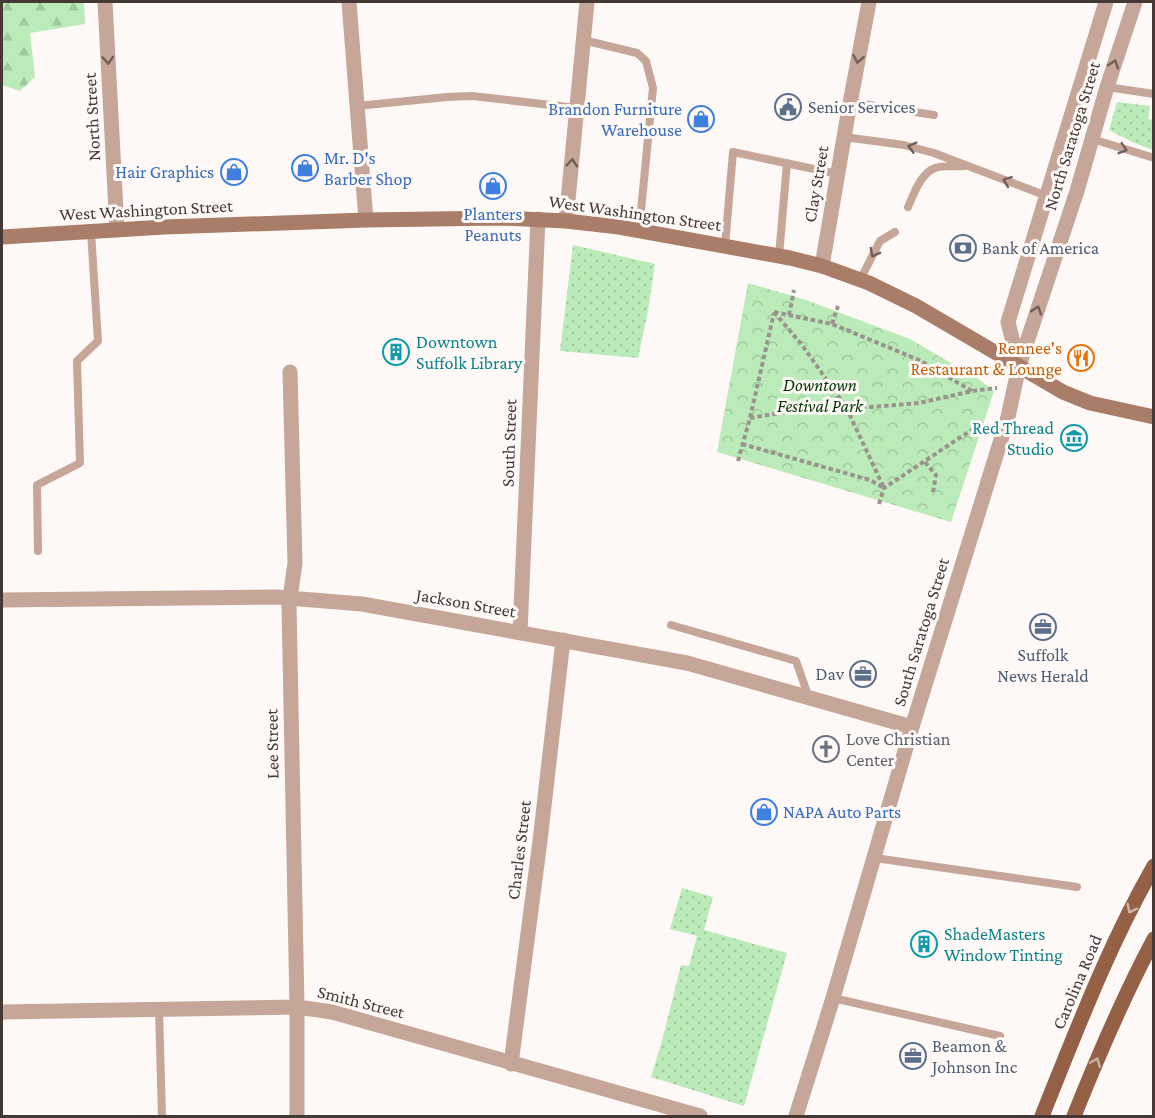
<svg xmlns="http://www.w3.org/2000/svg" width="1155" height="1118" font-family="'Crimson Pro',serif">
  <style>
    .grass { fill: url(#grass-dots) }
    .forest { fill: url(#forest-firs) }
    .park { fill: url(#park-crowns) }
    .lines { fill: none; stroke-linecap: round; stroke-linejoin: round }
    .path { stroke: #9b938f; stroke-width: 4; stroke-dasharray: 4.5 3; stroke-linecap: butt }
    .service { stroke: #c5a698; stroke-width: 8 }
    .minor { stroke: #c5a698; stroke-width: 15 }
    .tertiary { stroke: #c5a698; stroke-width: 15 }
    .secondary { stroke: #a97d68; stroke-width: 15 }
    .primary { stroke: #946046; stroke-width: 15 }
    .oneway { stroke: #715f58 }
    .oneway2 { stroke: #ceb4a7 }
    .labels { text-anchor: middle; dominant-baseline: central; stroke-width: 6; stroke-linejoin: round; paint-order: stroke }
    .service-label { font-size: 18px; fill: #4e5e75; stroke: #fef9f6; text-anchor: start }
    .shop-label { font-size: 18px; fill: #366cbe; stroke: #fef9f6; text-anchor: end }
    .street-label { font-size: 18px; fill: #443935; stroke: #fef9f6 }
    .culture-label { font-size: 18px; fill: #0d838f; stroke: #fef9f6; text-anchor: start }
    .food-label { font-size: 18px; fill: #c56008; stroke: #fef9f6; text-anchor: end }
    .park-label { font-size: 18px; font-style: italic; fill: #003602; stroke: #fef9f6 }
    .worship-label { font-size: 18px; fill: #5b616d; stroke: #fef9f6; text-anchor: start }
  </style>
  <defs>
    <pattern id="grass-dots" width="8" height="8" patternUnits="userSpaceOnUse" patternTransform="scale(1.5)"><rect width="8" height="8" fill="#baebb8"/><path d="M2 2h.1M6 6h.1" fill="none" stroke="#a1ca9f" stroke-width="1.8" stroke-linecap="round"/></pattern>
    <pattern id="forest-firs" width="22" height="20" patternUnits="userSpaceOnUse" patternTransform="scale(1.5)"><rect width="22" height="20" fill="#baebb8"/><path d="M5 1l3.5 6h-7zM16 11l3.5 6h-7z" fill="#a1ca9f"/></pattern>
    <pattern id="park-crowns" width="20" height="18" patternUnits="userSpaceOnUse" patternTransform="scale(1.5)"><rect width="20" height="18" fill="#baebb8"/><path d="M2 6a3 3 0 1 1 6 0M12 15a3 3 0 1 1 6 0" fill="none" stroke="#a1ca9f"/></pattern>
  </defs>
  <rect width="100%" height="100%" fill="#fef9f6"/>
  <path class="grass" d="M1117,102L1150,106L1148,119L1153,120V150L1132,142L1109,130Z
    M573,245L655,264L648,311L638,358L560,351Z
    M682,888L713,897L704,930L787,953L744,1106L651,1077L662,1041L681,965L689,966L697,936L670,929Z"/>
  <path class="forest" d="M2,2H84L85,24L30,33L35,77L20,91L2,85Z"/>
  <path class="park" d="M748,283L806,300L910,339L980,380L994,391L951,522L717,452Z"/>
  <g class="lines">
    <path class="path" d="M774,312L832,324L919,360L972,391
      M774,312L802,345L846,407L884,488
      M789,315L794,290
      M832,324L838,306
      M750,418L809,408L871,407L919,403L972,391L997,388
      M742,444L870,480L884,488
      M738,461L750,418L774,313
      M925,462L936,475L933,492
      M879,504L884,488L973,429L985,434"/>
    <path class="service" d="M583,40L637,53L646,61L653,88L639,231
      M1107,87L1154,94
      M850,102L934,115
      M357,106L447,97L472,96L577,108
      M844,137L904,145L934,153L1047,196
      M1092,139L1154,158
      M908,207C914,194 920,174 935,168C943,165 955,167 964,166
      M725,246L733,152L838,174
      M779,256L787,163
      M860,280L880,241L895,232
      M38,551L37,485L80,463L77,361L98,341L91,232
      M671,625L796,661L809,698
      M875,858L1077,887
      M833,998L1000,1036
      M159,1010L162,1116"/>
    <path class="minor" d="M105,2L117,230
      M349,2L366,220
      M566,221L587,2
      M822,266L848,114L869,2
      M290,372L295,563L289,605L297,1007V1116
      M2,600L276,597L362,604L687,663L912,727
      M520,632L538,219
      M2,1012L297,1007L332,1012L700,1116
      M511,1064L540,841L563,640"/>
    <path class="tertiary" d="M1019,366L1008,322L1106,2
      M796,1116L833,998L912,727L1008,417L1019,366L1077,191L1107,87L1135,2"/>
    <path class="secondary" d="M2,237L164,227L366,220L502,218L566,221L619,227L790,258L822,266L869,283L916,306L1063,392L1090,403L1154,417"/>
    <path class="primary" d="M1042,1116C1076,1032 1108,946 1154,866
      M1074,1116C1098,1056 1123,997 1154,939"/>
  </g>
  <defs><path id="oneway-chevron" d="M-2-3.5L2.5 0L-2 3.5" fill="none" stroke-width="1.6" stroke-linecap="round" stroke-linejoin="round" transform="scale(1.5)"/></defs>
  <g class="oneway">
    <use href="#oneway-chevron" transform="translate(858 59) rotate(101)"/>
    <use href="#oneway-chevron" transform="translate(108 60) rotate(87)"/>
    <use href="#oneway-chevron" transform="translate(1114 64) rotate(-72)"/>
    <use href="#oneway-chevron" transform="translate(912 147) rotate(-165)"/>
    <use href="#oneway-chevron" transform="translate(1123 149) rotate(17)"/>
    <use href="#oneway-chevron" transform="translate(572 163) rotate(-85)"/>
    <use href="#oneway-chevron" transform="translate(1007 181) rotate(-159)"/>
    <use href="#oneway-chevron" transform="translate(874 253) rotate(118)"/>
    <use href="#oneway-chevron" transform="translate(1037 310) rotate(-72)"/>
  </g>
  <g class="oneway2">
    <use href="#oneway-chevron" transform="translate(1131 909) rotate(117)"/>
    <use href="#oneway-chevron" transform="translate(1096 1062) rotate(-68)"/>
  </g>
  <defs>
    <symbol id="civic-ring" viewBox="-11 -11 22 22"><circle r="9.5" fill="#fef9f6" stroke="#5c6f8a" stroke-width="1.5"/><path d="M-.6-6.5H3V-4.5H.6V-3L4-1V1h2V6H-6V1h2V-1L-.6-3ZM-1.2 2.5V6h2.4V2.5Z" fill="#5c6f8a"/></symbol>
    <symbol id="shop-ring" viewBox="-11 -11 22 22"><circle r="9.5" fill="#fef9f6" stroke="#3f7fe0" stroke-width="1.5"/><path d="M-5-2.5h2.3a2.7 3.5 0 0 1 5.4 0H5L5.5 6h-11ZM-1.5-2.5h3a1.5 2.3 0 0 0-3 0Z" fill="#3f7fe0"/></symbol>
    <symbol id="bank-ring" viewBox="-11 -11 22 22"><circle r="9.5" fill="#fef9f6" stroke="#5c6f8a" stroke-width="1.5"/><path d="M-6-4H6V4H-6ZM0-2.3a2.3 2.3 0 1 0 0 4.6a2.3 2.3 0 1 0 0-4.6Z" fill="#5c6f8a"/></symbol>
    <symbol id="building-ring" viewBox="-11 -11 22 22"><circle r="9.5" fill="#fef9f6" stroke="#0f9aa8" stroke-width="1.5"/><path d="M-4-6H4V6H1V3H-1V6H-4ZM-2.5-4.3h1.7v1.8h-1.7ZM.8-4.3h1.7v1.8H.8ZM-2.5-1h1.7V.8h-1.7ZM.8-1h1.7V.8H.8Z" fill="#0f9aa8"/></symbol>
    <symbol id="restaurant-ring" viewBox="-11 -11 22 22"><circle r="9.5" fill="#fef9f6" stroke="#e8710a" stroke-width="1.5"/><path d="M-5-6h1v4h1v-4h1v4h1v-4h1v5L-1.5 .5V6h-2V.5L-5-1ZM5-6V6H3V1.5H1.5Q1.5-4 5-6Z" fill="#e8710a"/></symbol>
    <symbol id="museum-ring" viewBox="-11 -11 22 22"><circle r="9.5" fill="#fef9f6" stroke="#0f9aa8" stroke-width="1.5"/><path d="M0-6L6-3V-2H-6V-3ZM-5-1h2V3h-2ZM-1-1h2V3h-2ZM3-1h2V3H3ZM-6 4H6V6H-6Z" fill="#0f9aa8"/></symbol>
    <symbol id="office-ring" viewBox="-11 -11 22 22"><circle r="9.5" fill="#fef9f6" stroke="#5c6f8a" stroke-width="1.5"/><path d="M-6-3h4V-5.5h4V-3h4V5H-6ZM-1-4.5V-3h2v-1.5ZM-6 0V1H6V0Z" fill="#5c6f8a"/></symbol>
    <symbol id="church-ring" viewBox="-11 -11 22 22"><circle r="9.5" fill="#fef9f6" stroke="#6b7280" stroke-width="1.5"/><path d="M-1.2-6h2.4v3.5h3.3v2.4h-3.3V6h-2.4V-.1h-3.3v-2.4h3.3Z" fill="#6b7280"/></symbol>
  </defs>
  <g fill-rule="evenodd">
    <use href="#civic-ring" x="773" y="92" width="30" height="30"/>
    <use href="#shop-ring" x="686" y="104" width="30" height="30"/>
    <use href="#shop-ring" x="290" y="153" width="30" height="30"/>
    <use href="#shop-ring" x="219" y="157" width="30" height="30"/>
    <use href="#shop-ring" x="478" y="171" width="30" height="30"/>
    <use href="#bank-ring" x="948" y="233" width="30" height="30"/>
    <use href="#building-ring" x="381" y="337" width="30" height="30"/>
    <use href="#restaurant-ring" x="1066" y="343" width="30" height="30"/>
    <use href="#museum-ring" x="1059" y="423" width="30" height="30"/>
    <use href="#office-ring" x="1028" y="612" width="30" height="30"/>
    <use href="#office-ring" x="848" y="659" width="30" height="30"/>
    <use href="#church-ring" x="811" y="734" width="30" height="30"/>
    <use href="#shop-ring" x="749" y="797" width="30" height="30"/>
    <use href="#building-ring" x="909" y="929" width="30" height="30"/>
    <use href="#office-ring" x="898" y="1041" width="30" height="30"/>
  </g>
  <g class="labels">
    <g class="service-label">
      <text x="808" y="107">Senior Services</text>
      <text x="982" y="248">Bank of America</text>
      <text x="1043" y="655" text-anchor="middle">Suffolk<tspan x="1043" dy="21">News Herald</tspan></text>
      <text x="844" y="674" text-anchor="end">Dav</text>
      <text x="932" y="1046">Beamon &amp;<tspan x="932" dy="21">Johnson Inc</tspan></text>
    </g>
    <g class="shop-label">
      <text x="682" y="109">Brandon Furniture<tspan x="682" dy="21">Warehouse</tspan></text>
      <text x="324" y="158" text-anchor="start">Mr. D's<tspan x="324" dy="21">Barber Shop</tspan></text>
      <text x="214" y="172">Hair Graphics</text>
      <text x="493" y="214" text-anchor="middle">Planters<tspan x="493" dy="21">Peanuts</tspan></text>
      <text x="783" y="812" text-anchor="start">NAPA Auto Parts</text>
    </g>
    <g class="street-label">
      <text transform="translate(92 117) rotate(-93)">North Street</text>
      <text transform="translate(1072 136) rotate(-73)">North Saratoga Street</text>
      <text transform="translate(816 184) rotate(-80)">Clay Street</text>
      <text transform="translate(146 210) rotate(-3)">West Washington Street</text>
      <text transform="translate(635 213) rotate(8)">West Washington Street</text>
      <text transform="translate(509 443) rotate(-88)">South Street</text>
      <text transform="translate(466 603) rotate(10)">Jackson Street</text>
      <text transform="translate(921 632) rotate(-73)">South Saratoga Street</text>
      <text transform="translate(272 744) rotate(-91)">Lee Street</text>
      <text transform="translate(519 850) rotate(-83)">Charles Street</text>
      <text transform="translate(1077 982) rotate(-67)">Carolina Road</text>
      <text transform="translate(361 1002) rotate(14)">Smith Street</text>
    </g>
    <g class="culture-label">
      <text x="416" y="342">Downtown<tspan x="416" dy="21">Suffolk Library</tspan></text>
      <text x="1054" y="428" text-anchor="end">Red Thread<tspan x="1054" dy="21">Studio</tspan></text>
      <text x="944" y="934">ShadeMasters<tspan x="944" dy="21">Window Tinting</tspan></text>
    </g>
    <g class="food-label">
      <text x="1062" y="348">Rennee's<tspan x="1062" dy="21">Restaurant &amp; Lounge</tspan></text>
    </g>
    <g class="park-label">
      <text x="820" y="385">Downtown<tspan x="820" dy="21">Festival Park</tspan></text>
    </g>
    <g class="worship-label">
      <text x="846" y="739">Love Christian<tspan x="846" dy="21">Center</tspan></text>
    </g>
  </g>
  <rect width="1155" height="1118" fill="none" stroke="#443935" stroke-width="6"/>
</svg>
